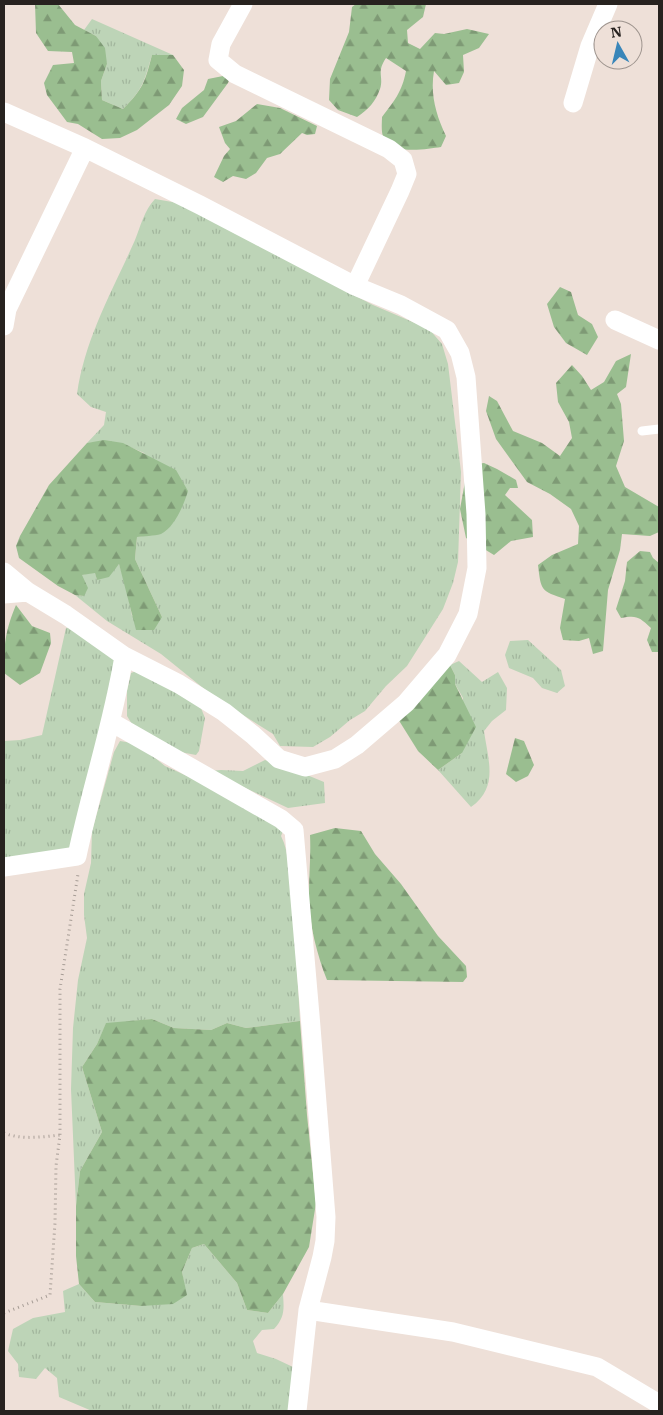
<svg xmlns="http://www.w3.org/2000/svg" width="663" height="1415" font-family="'IBM Plex Serif',serif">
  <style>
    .grass { fill: url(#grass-tufts) }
    .forest { fill: url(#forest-firs) }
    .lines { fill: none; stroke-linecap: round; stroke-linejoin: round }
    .path { stroke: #a79d96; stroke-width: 3; stroke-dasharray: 1 4; stroke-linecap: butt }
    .lane { stroke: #fff; stroke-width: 9 }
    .street { stroke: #fff; stroke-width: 19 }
  </style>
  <defs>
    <pattern id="grass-tufts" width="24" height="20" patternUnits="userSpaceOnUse" patternTransform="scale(1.25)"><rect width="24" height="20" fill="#bdd4b7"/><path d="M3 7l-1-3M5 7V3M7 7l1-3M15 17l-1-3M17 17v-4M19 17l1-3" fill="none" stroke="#a2b69d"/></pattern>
    <pattern id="forest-firs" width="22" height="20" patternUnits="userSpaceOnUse" patternTransform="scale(1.25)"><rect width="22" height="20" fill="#9abe90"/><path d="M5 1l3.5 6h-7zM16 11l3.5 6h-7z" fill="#7e9a75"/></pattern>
  </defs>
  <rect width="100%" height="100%" fill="#eee0d8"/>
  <path class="grass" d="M92,19L173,55H152C144,82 143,89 123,109L102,100L101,81L107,64L96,36L84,30Z
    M155,199L178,203L373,305L429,329L442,344L448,364L461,472L458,562L453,583L443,609L407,666L386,686L365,711L350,720L330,737L313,747L280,746L273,734L213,696L161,654L107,621L75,595L84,596L81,575L95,572L97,580L119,564L126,586L132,616L162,617L135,559L137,537L161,533L173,522L144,453C123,443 111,440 87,443L104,425L106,412L91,407L77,394C85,338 112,292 135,240C141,225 144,211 155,199Z
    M73,627L117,662L97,745L84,788L72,852L4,860V741L20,740L42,735L66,628Z
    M528,640L561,670L565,686L557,693L542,688L533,678L509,668L505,655L510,641Z
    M459,661L482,682L498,672L507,688L506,710L492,721L484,731C488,760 499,787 471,807L438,770L462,753L463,698L455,684V675L450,665Z
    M139,670L201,708L205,718L199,751L196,755L175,751L135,729L127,716V691L131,673Z
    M120,741L138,744L165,766L196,780L284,829L281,836C290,853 289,878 291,897C295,938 298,980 300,1021L246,1028L227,1023L211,1030L174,1028L152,1019L106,1024L97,1044L82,1067L102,1132L80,1171L76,1206L71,1089L73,1028L78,980L87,938L84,915V894L91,863L92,831L114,752Z
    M265,760L290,768L324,782L325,803L288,808L209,771L221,770L243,771Z
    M204,1244L237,1283L247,1310L268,1313L283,1294C284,1309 285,1317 274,1329L262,1330L253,1341L257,1353L276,1359L293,1367L289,1411H92L59,1397L57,1378L45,1368L36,1379L19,1377L18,1364L8,1351L13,1329L33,1318L65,1312L63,1291L79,1284L95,1302L141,1306L186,1295L182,1272L192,1248Z"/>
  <path class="forest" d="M35,4H58L75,25L96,36L105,48L107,64L101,81L102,100L123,109C143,89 145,82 152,55H173L184,70L182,86L169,105L137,130L120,138L102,139L78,124L67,122L47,95L44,83L53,65L74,63L72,52L48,51L36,33Z
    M356,4H426L423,17L407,30L408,43L420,49L435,33L444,34L467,29L489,34L479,48L463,55L464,72L459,83L446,85L434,71C430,94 436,115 446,136L441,147C426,149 391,156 383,136C381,131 382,122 382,117C394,101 402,92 406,71L386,58C376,73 384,76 380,89C376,101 368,110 357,117L338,110L329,100L330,79L349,32L352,7Z
    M223,76L230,78L228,83L203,117L186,124L176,119L182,108L204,90L208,79Z
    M257,104L280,108L317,126L315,134L307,135L302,133L280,154L267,158L256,173L246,179L233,176L223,182L214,177L224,156L230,149L225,143L219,127L236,121Z
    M560,287L571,292L578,315L592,324L598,337L587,355L566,343L554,327L547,304Z
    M631,354L626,387L617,394L621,404L624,441L616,466L625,487L659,507V532L650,536L622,534L620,550L608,590L603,651L593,654L589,638L579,641L563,640L560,628L565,599C541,591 541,591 538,565L552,555L578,544L579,526L571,509L550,494L527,482L496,439L486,411L489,396L497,401L513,431L542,443L560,456L572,438L569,422L558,402L556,383L572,365L582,376L591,390L604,382L616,361Z
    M104,440L123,443L176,470L188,491C184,504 175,527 161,534C154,536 144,536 137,537L135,559L162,617L154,630H136L119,564L109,577L97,580L95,573L82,575L88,588L84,596L75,595L58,586L19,558L16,546L20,536L49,485L87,443Z
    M484,463L497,469L516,480L518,488H510L505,495L532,520L533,537L511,541L494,555L466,538L460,509L468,465Z
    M640,551L650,552L653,558L659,563V652H652L647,640L651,628C639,617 637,615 621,618L616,609L625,581L627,562Z
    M16,605L32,626L50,633L51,643L40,673L20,685L4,673C4,645 5,631 16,605Z
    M450,665L455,675V684L476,727L462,753L438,770L418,751L398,719Z
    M515,738L524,741L534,765L528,776L516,782L506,774Z
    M335,828L361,831L375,854L401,884L438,936L466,966L467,977L463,982L327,980C317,955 308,920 309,893C309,874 311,855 310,835Z
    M152,1019L174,1028L211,1030L227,1023L246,1028L300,1021L307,1115L316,1203L309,1247L283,1294L268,1313L247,1310L237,1283L204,1244L192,1248L182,1272L187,1295L173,1304L141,1306L95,1302L79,1284L76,1256V1206L80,1171L102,1132L82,1067L97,1044L106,1023Z"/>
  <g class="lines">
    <path class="path" d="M4,1133C21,1140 42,1137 60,1135
      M4,1313L50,1295L55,1223L56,1166L60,1135V989L78,874"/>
    <path class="lane" d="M642,431L659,429"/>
    <path class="street" d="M243,4L221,44L218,60L235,74L389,149L403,160L407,174L400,191L355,286
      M573,103L590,46L608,4
      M4,112L85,148L200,205L355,286L401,305L447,330L460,353L466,377L476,514L477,568L468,614L447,655L406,703L357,745L335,759L305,767L279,759L253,735L224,712L179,684L124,656
      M615,320L659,340
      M4,326L7,309L85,148
      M4,572L28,592L66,615L124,656C113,724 91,789 77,856L4,867
      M4,594L28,592
      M111,722L281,819L294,830L311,1027L326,1217L325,1241L322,1257L308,1310L297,1411
      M308,1310L453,1332L597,1367L659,1404"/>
  </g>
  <rect width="663" height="1415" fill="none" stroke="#27221f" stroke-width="10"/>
  <g transform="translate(618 45) rotate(352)"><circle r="24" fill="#eee0d8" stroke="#9e948e"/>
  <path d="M0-4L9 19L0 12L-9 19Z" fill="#3986b9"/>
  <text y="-8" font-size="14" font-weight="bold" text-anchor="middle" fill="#27221f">N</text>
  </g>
</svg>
